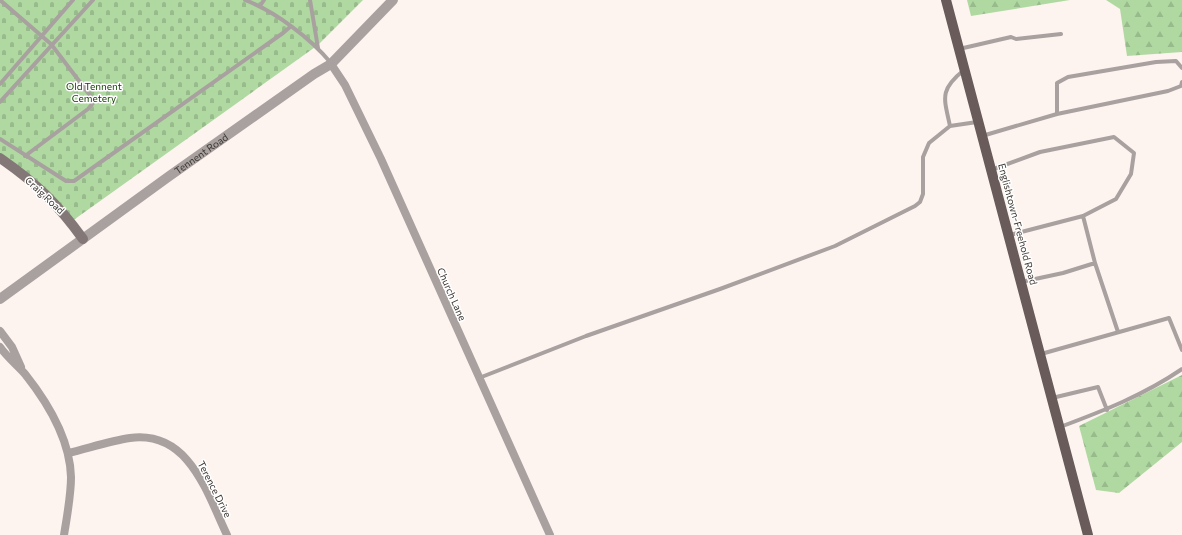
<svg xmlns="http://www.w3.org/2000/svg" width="1182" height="535" font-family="Commissioner,sans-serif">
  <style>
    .forest { fill: url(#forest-firs) }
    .cemetery { fill: url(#cemetery-stones) }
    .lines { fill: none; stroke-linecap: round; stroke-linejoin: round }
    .service { stroke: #a8a1a0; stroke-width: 4 }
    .minor { stroke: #a8a1a0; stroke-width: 8 }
    .tertiary { stroke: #a8a1a0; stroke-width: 10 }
    .secondary { stroke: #837877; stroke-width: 10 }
    .primary { stroke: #685b5a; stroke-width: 10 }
    .labels { text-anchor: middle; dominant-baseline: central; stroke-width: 3; stroke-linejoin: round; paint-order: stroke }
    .park-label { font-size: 10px; fill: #154400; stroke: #fff }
    .street-label { font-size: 10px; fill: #3c3632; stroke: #fff }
  </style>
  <defs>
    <pattern id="forest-firs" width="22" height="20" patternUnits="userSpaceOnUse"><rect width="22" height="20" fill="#b0d9a2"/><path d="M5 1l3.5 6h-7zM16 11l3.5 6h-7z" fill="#98bb8c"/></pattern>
    <pattern id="cemetery-stones" width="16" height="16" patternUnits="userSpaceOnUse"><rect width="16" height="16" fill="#b0d9a2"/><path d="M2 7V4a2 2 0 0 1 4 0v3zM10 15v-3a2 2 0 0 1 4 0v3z" fill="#98bb8c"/></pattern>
  </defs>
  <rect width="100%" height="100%" fill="#fdf4ef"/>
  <path class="forest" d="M967,0H1070L971,16Z
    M1106,0H1182V52L1127,56L1120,9Z
    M1182,375V442L1119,493L1096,490L1079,426Z"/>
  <path class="cemetery" d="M0,0H363L318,45L68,224L48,195L0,163Z"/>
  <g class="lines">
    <path class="service" d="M0,0L51,44L92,98L93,103L88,109L25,156
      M245,0C276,12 310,38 331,63
      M310,0L318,48
      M260,6L264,0
      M959,49L1011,37L1016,39L1061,34
      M0,84L73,0
      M0,102L93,0
      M1057,114V83L1068,77L1156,62L1176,61L1182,68
      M950,126C944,98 939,90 964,70
      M982,136L1057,114L1168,91L1181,86L1182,82
      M0,139L66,181H74L283,33L290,27
      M991,170L1040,152L1114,137L1134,153L1131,174L1116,199L1083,216
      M1010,235L1083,216L1095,263
      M1021,282L1063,273L1095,263L1118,332
      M1041,354L1169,318L1182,350
      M479,378L586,336L720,289L835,246L915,206L920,202L923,194V157L929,143L950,126L977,122
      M1052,398L1098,387L1107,410
      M1060,427C1103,411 1144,395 1182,369"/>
    <path class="minor" d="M331,64L345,85L381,159L550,535
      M0,331L12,347L21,367
      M0,347C7,357 17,365 25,374C48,403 70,439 71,477C71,496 67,516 64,535
      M68,453C89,448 110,441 130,438C189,430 207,493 227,535"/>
    <path class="tertiary" id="s1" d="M0,299L168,177L314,74L331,64L393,0"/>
    <path class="secondary" d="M0,158C36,183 57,203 83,239"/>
    <path class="primary" d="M946,0L1088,535"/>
  </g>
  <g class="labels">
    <g class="park-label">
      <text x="94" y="86">Old Tennent<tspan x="94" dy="12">Cemetery</tspan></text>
    </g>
    <g class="street-label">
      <text stroke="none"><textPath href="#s1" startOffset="248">Tennent Road</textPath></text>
      <text transform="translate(45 195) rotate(43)">Craig Road</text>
      <text transform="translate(1018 224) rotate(75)">Englishtown-Freehold Road</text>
      <text transform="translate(452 294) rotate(66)">Church Lane</text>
      <text transform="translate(215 489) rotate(63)">Terence Drive</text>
    </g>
  </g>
</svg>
